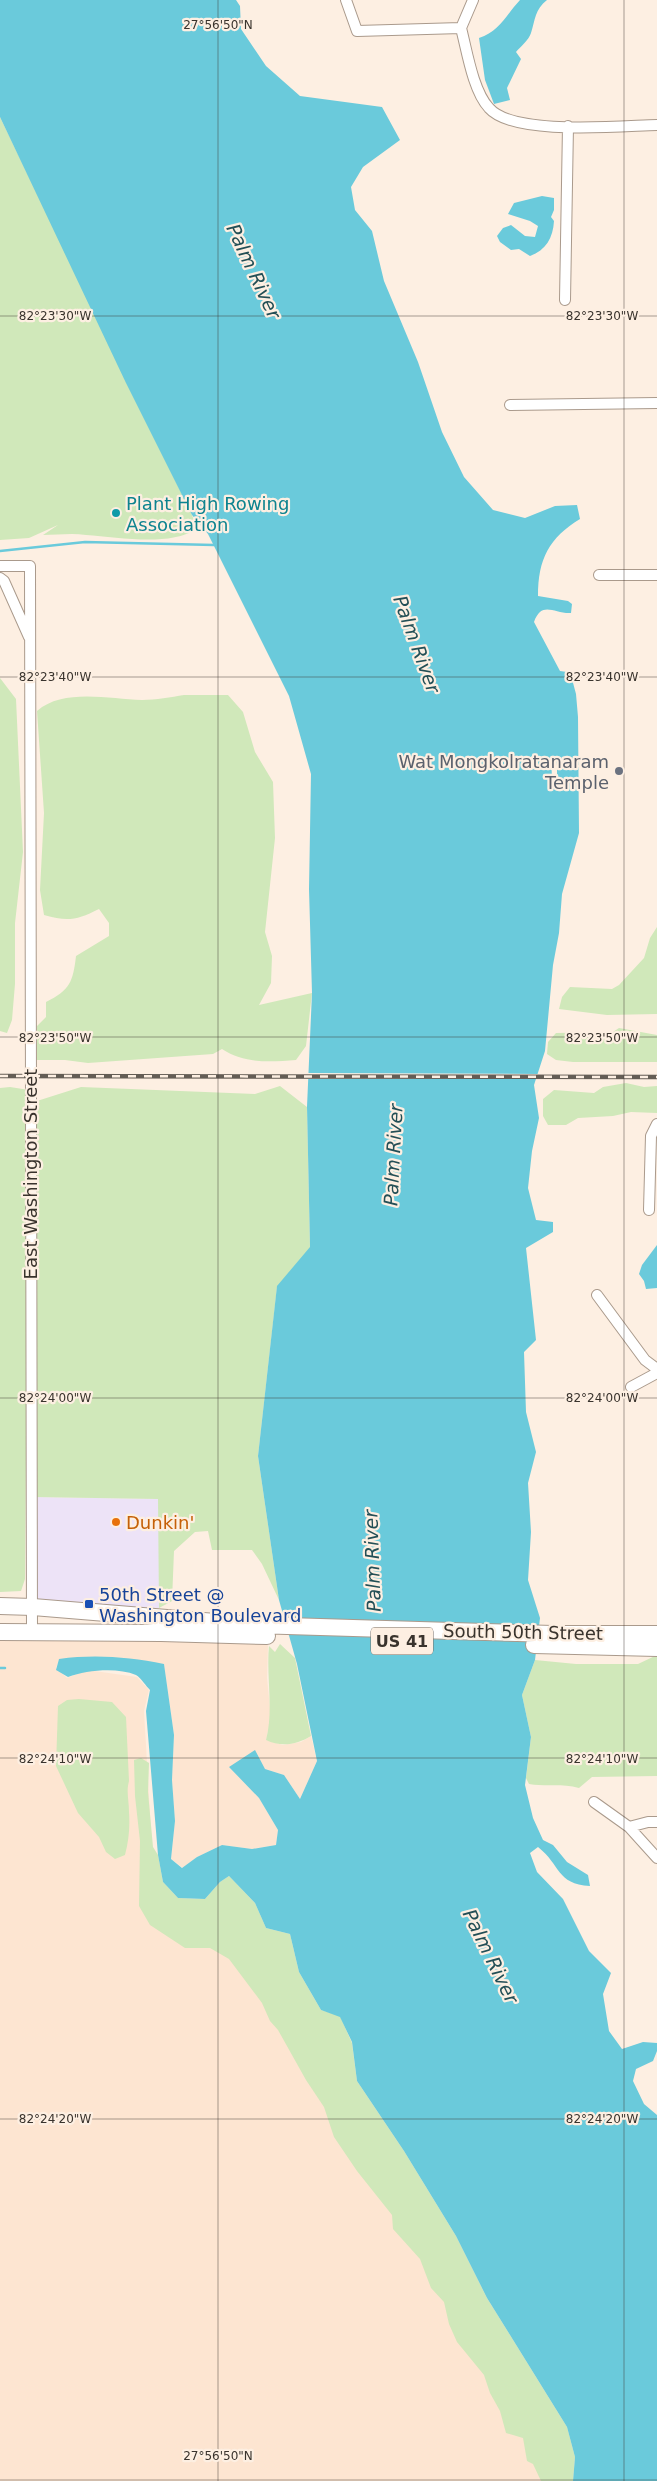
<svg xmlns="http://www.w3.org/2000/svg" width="657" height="2481" font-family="'DejaVu Sans',sans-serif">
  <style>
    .commercial { fill: #ede3f7 }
    .built { fill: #fde5d1 }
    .green { fill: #d0e8ba }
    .water { fill: #6acadb }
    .pier { fill: #fdefe2 }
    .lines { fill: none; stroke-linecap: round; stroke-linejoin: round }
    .stream { stroke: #6acadb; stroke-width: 2.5 }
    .street-casing { stroke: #aa9a8c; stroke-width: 12 }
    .primary-casing { stroke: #aa9a8c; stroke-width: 18 }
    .street { stroke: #fff; stroke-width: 10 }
    .primary { stroke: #fff; stroke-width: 16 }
    .rail-casing { stroke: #645d55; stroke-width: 4.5 }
    .rail { stroke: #fdefe2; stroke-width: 2.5; stroke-dasharray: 8; stroke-linecap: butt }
    .ticks { fill: none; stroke: #39332d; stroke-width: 1; stroke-opacity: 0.45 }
    .culture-dot { fill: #0f9aa8; stroke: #fdefe2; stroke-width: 2 }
    .worship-dot { fill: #6b7280; stroke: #fdefe2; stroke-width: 2 }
    .food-dot { fill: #e8710a; stroke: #fdefe2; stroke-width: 2 }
    .transit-dot { fill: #1a4fb4; stroke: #fdefe2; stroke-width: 2 }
    .labels { text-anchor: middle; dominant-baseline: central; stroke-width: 4.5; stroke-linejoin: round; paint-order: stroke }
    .shield { fill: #fdefe2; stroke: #746b63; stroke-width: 1 }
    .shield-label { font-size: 16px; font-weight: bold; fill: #39332d }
    .culture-label { font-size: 18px; fill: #0d838f; stroke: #fdefe2; text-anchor: start }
    .worship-label { font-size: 18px; fill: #5b616d; stroke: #fdefe2; text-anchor: end }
    .street-label { font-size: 18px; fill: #39332d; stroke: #fdefe2 }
    .food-label { font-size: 18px; fill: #c56008; stroke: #fdefe2; text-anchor: start }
    .transit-label { font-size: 18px; fill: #164399; stroke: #fdefe2; text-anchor: start }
    .water-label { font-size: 19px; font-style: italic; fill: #234f56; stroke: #fdefe2 }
    .ticks-label { font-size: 12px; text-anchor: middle; fill: #39332d; stroke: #fdefe2; stroke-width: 4.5; stroke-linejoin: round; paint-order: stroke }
  </style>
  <rect width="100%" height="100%" fill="#fdefe2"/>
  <path class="commercial" d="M33,1497L159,1499V1608L32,1605Z"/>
  <path class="built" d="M0,1630H258L268,1646L267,1678L271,1718L266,1740L283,1745L301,1742L311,1736L317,1761L300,1799L284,1775L265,1769L229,1767L259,1798L278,1830L276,1845L252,1849L222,1845L197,1857L183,1868L171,1859L175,1821L172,1780L174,1735L164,1664L59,1660L56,1668L67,1678L87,1670L137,1677L149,1690L144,1711L154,1884L231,1925L552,2481H0Z"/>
  <path class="green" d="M0,117L192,515L197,529C168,547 119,537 86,535C72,533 57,535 43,535L58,525L29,538L0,540Z
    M0,678L16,699L23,852L15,923V984L12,1020L7,1033L0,1031Z
    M184,695H228L243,712L255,752L273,782L275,838L265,932L272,956L271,983L259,1005L312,993L306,1046L296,1060C270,1062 245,1064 222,1049L213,1054L88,1063L65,1060H37V1026L46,1017V1002C70,990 73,982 76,956L109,936V923L99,909C77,920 68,922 44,915L40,890L44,813L37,711C63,688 109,699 142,700C156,700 171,697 184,695Z
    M657,927V1014L607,1015L559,1009L562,997L570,987L612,989L619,985L644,958L650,938Z
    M619,1028L657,1035V1062H573L556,1060L547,1054L548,1042L556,1033L613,1032Z
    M626,1083L644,1087L657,1086V1113L631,1112L613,1116L578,1118L566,1125H548L543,1116V1099L554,1090L594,1093L603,1087Z
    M280,1086L307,1107L310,1248L277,1287L258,1456L279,1600L262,1564L252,1550H212L208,1531L195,1532L174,1551L172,1601L159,1608L158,1499L33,1497L37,1101L81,1087L255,1094Z
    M10,1087L29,1090L25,1579L21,1591L0,1592V1088Z
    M280,1644L295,1658L311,1736C298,1744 282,1748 266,1740C274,1709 266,1677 269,1646L275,1652Z
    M657,1655V1776L592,1777L579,1788C562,1783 547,1787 529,1784L526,1778L531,1737L522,1695L535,1660L576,1664H638Z
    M79,1699L112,1702L126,1717L129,1781C126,1792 129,1800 129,1812C130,1827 129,1840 125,1855L115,1859L106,1852L99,1837L78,1813L56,1766L58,1706L67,1700Z
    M141,1758L149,1763L148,1792L153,1847L158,1855L163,1882L178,1898L205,1899L220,1882L229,1876L255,1903L266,1928L290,1934L299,1972L321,2010L340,2016L352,2043L357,2081L404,2151L456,2236L487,2298L567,2427L575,2457L573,2481H541L533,2464L527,2461L523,2438L506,2433L500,2411L490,2393L484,2375L457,2342L449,2324L444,2302L431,2288L420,2259L393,2229L392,2215L357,2171L334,2137L324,2107L306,2080L278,2030L270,2021L262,2003L229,1959L210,1948H185L150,1925L139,1906L140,1841L135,1796L134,1760Z"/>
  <path class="water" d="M0,0H236L240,6L241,29L266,66L300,96L382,107L400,140L363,167L351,187L355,210L372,231L384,281L418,362L442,432L464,477L493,510L525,518L555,506L577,505L580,519C549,538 538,559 538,596L568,601L572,604L571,613C554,614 542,600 534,622L560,671L567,672L572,679L576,694L578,717L579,833L562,894L559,933L553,965L545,1051L534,1085L539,1118L532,1151L528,1188L536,1220L553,1222V1232L526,1248L536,1340L524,1352L526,1412L536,1452L528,1483L531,1532L528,1580L540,1618L535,1660L522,1695L531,1737L525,1785L533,1818L543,1840L553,1845L567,1862L588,1875L590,1886C556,1884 561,1865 538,1847L530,1853L537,1872L563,1899L589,1951L611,1973L603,1994L609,2031L622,2049L643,2042L657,2043V2051L653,2061L636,2069L633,2081L644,2104L657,2115V2481H573L575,2457L567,2427L487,2298L456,2236L404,2151L357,2081L352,2042L340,2017L321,2010L299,1972L290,1934L266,1928L255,1903L229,1876L220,1882L205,1899L178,1898L163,1882L158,1855L146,1711L150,1690C146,1686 141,1678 136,1675C117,1667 87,1670 68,1677L56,1670L59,1659C95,1654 129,1657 164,1664L174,1735L172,1780L175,1821L171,1859L182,1868L197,1857L222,1845L252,1849L276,1845L278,1830L259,1798L229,1767L255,1750L265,1769L284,1775L300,1799L317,1761L297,1664L279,1600L258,1456L277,1286L310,1247L307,1107L312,993L309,889L311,774L289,696L208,534L192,515L126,383L0,117Z
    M520,0H547C535,9 535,20 531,33C529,40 520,47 516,52L521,59L507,88L510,100L494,104L485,80L479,38C499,32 506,15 520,0Z
    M542,196L554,198V210L551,217L554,221C553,238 546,250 530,256L519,249L511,250L500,242L497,236L503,228L511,225L525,236L535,237L538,226L530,221L508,214L514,203Z
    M657,1245V1288L646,1289L644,1281L639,1274L642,1265Z"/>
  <path class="pier" d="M551,756H556L557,766L580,765V767L557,768V778H552Z
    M306,1073L540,1074L538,1079H305Z"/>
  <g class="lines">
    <path class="stream" d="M0,551L85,542L214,545
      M0,1668H5"/>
    <defs>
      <path id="street" d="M346,0L357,31L461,28
        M461,28C467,51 473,91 489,108C513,136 619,126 657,125
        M461,28L473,0
        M565,300L568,126
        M510,405L657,403
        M0,566H30L32,1632
        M599,575H657
        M0,578L4,581L29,637
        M649,1210L651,1136L657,1124
        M597,1295L645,1360L657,1369
        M631,1387L657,1373
        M594,1802L629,1827L657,1858
        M629,1827L648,1822H657"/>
      <path id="primary" d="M0,1606L33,1607L252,1625L553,1634H657
        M0,1632L161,1633L267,1636
        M534,1645L657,1648"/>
    </defs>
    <use href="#street" class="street-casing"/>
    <use href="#primary" class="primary-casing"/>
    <use href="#street" class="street"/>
    <use href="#primary" class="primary"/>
    <defs>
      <path id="rail" d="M0,1076L657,1077"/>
    </defs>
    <use href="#rail" class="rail-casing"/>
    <use href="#rail" class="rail"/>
  </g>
  <path class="ticks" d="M218,0V2481M624,0V2481M0,316H657M0,677H657M0,1037H657M0,1398H657M0,1758H657M0,2119H657M0,2480H657"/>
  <circle class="culture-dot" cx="116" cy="513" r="5"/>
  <circle class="worship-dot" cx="619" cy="771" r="5"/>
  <circle class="food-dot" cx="116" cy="1522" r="5"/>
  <rect class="transit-dot" x="84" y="1599" width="10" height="10" rx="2.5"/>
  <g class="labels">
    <rect class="shield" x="371" y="1627.5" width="62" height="27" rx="4"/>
    <g class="shield-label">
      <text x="402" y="1641">US 41</text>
    </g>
    <g class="culture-label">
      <text x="126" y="503">Plant High Rowing<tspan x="126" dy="21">Association</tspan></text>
    </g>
    <g class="worship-label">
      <text x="609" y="761">Wat Mongkolratanaram<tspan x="609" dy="21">Temple</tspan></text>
    </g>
    <g class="street-label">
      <text transform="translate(30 1174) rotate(-90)">East Washington Street</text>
      <text transform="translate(523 1632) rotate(1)">South 50th Street</text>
    </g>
    <g class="food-label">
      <text x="126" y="1522">Dunkin'</text>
    </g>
    <g class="transit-label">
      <text x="99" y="1594">50th Street @<tspan x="99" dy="21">Washington Boulevard</tspan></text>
    </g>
    <g class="water-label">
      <text transform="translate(254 271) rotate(65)">Palm River</text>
      <text transform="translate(417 644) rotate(70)">Palm River</text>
      <text transform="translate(393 1155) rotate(-87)">Palm River</text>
      <text transform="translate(372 1561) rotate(-92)">Palm River</text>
      <text transform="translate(491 1956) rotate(64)">Palm River</text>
    </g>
  </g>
  <g class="ticks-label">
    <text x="218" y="29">27°56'50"N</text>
    <text x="602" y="320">82°23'30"W</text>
    <text x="55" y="320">82°23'30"W</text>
    <text x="602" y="681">82°23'40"W</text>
    <text x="55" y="681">82°23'40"W</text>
    <text x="602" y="1042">82°23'50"W</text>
    <text x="55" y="1042">82°23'50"W</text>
    <text x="55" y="1402">82°24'00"W</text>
    <text x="602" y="1402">82°24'00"W</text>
    <text x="55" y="1763">82°24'10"W</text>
    <text x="602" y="1763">82°24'10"W</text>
    <text x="55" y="2123">82°24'20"W</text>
    <text x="602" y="2123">82°24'20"W</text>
    <text x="218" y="2460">27°56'50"N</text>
  </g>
</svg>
